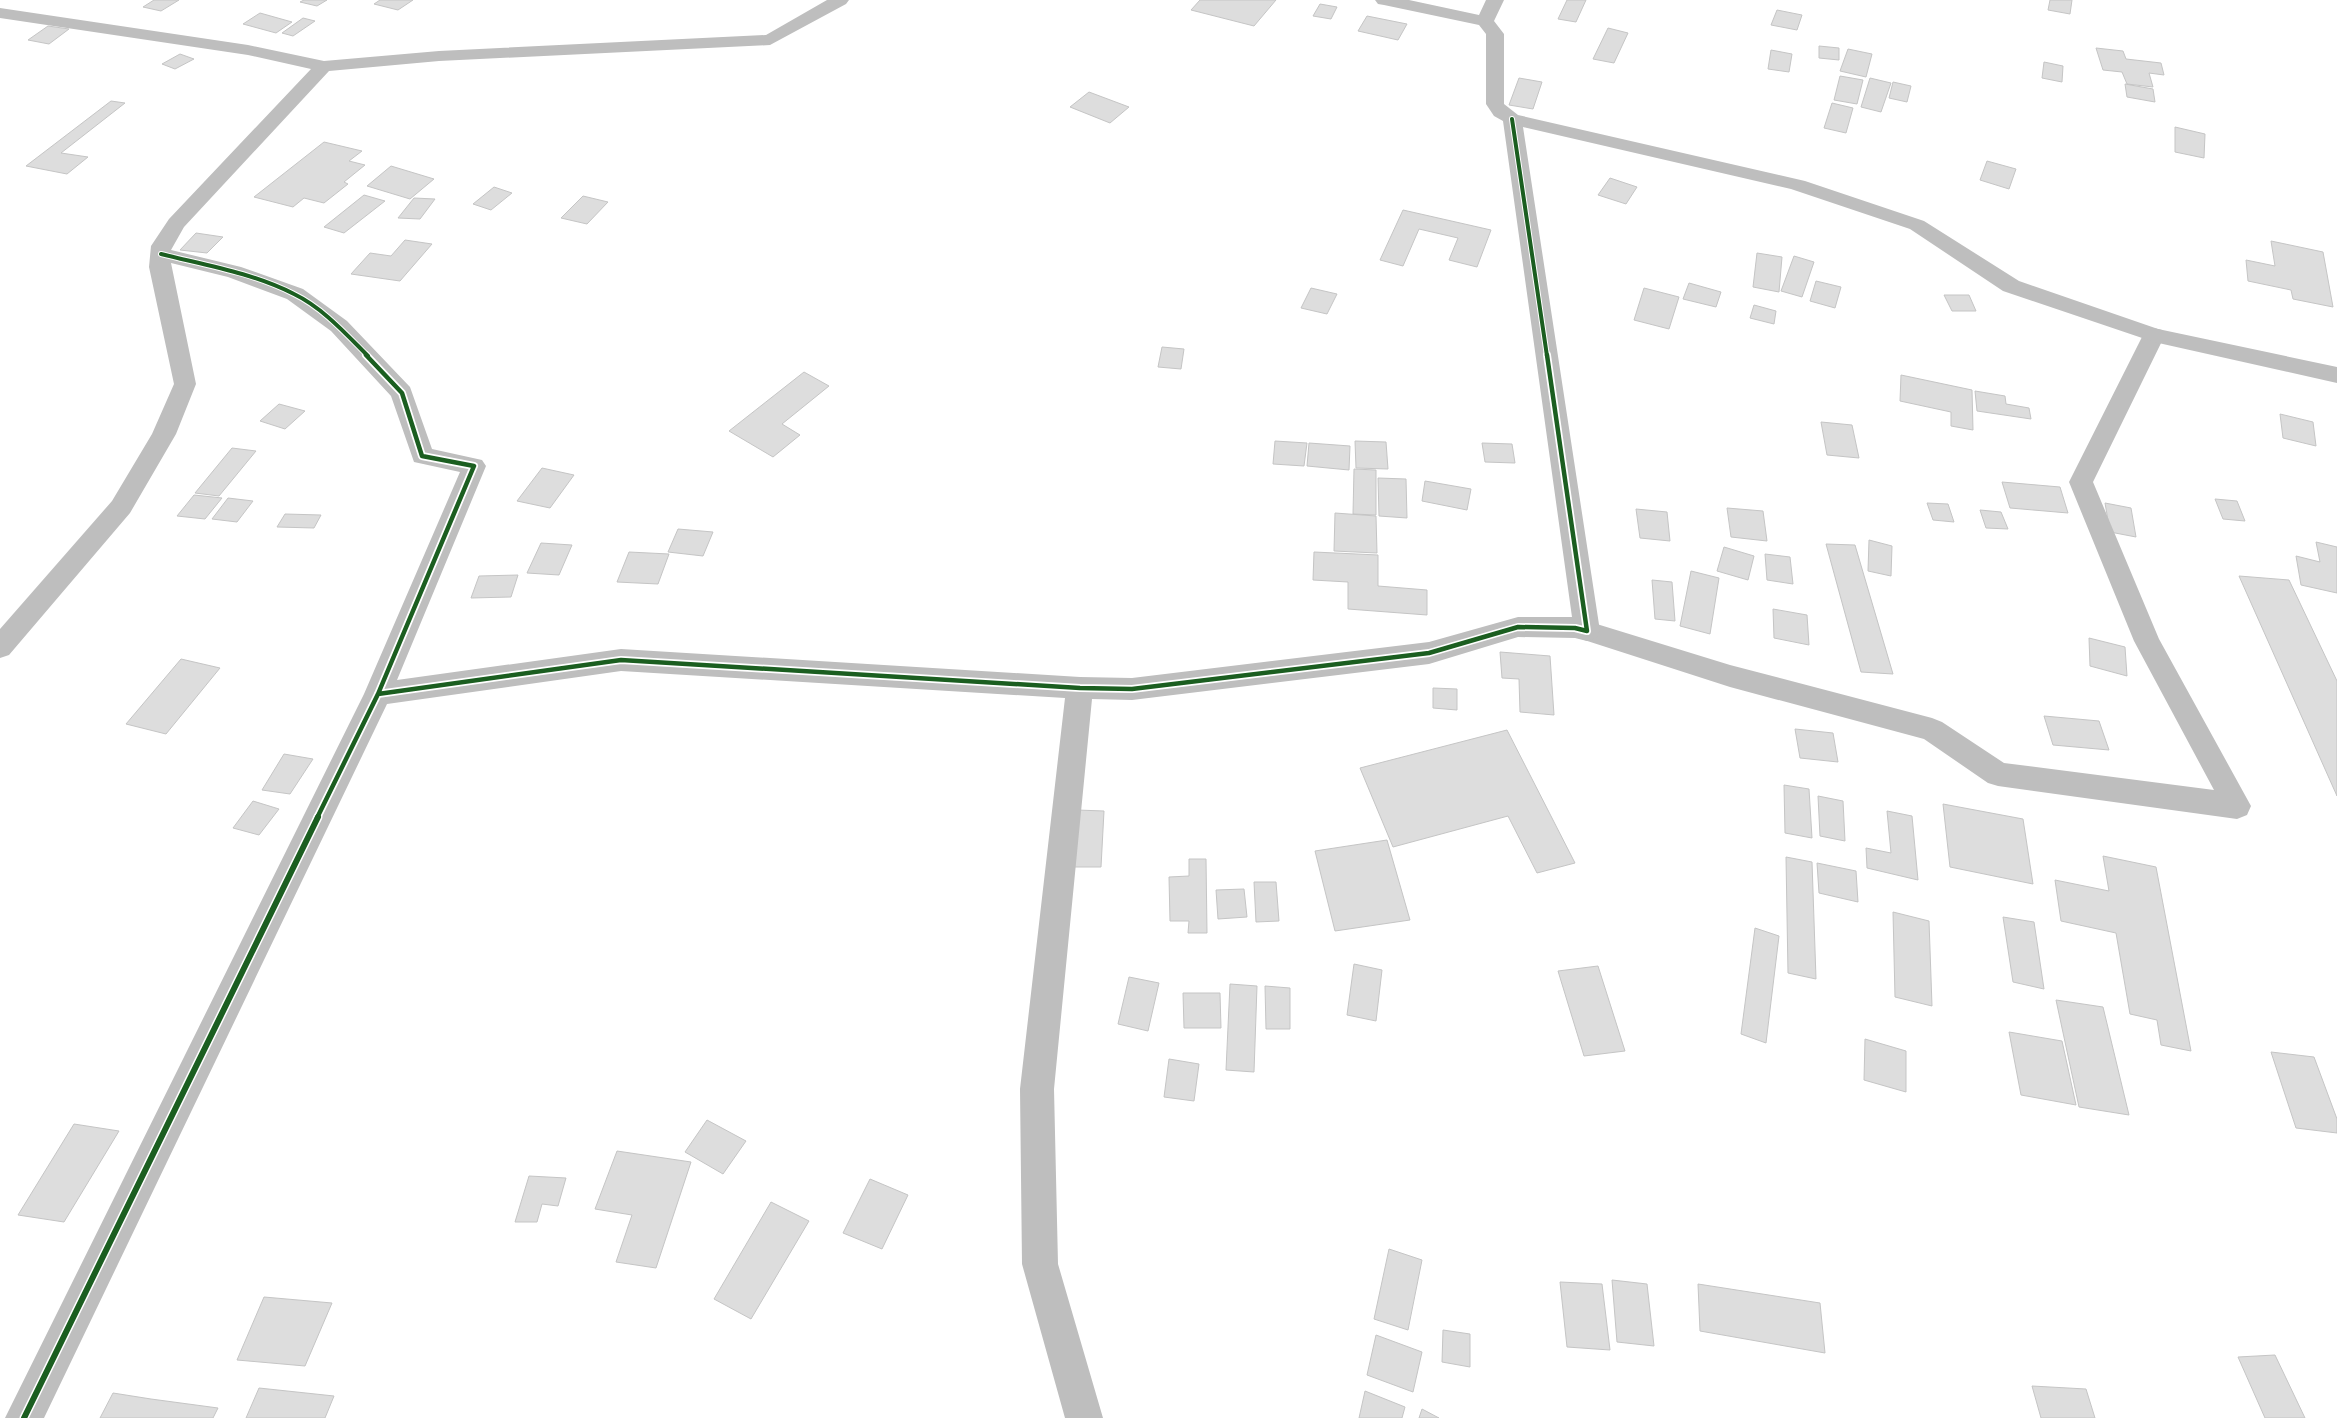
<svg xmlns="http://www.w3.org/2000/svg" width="2337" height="1418" font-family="Raleway,sans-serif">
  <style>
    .building { fill: #ddd; stroke: #c5c5c5 }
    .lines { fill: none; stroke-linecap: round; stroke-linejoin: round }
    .lane { fill: #bebebe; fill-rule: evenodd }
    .street { fill: #bebebe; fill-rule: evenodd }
    .cycleway-far2-casing { stroke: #fff; stroke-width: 6 }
    .cycleway-far1-casing { stroke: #fff; stroke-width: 8 }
    .cycleway-casing { stroke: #fff; stroke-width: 9 }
    .cycleway-far2 { stroke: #1b5e20; stroke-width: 4 }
    .cycleway-far1 { stroke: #1b5e20; stroke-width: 4.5 }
    .cycleway { stroke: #1b5e20; stroke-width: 6 }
  </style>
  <rect width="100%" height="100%" fill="#fff"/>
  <path class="building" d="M154,0H179L161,11L143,7Z
    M304,0H327L317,6L300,2Z
    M380,0H413L398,10L374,4Z
    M1200,0H1276L1254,26L1191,10Z
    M1567,0H1586L1576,22L1558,19Z
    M2050,0H2072L2070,14L2048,10Z
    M1320,4L1337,7L1331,19L1313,16Z
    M1777,10L1802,15L1797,30L1771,25Z
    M260,13L292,22L276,33L243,24Z
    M1367,16L1407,24L1398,40L1358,31Z
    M303,18L315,21L293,36L282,33Z
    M48,26L69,29L49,44L28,40Z
    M1608,28L1628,33L1614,63L1593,59Z
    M1819,46L1839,48V60L1819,58Z
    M2096,48L2123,51L2126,59L2161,63L2164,75L2149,73L2153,87L2127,84L2122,72L2103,70Z
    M1848,49L1872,54L1866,77L1840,71Z
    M1771,50L1792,54L1789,72L1768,69Z
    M180,54L194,59L175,69L162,64Z
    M2044,62L2063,66L2062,82L2042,78Z
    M1840,76L1863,80L1857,104L1834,100Z
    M1519,78L1542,82L1533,109L1509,105Z
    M1870,78L1891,83L1881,112L1861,107Z
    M1893,82L1911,86L1907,102L1889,98Z
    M2125,84L2153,89L2155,102L2127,97Z
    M1089,92L1129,107L1110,123L1070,107Z
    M111,101L125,103L61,153L88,157L67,174L26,166Z
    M1832,103L1853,108L1846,133L1824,128Z
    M2175,127L2205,134L2204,158L2175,152Z
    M324,142L362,151L349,161L365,165L344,182L348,184L324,203L304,198L293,207L254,197Z
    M1987,161L2016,169L2009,189L1980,180Z
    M391,166L434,179L410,199L367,186Z
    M1610,178L1637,187L1626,204L1598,195Z
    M494,187L512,193L491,210L473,204Z
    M364,195L385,201L344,233L324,227Z
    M583,196L608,202L587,224L561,218Z
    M414,198L435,199L420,219L398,218Z
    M1403,210L1491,230L1477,267L1449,260L1458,238L1419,229L1403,266L1380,260Z
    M196,233L223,237L207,253L180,250Z
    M405,240L432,244L400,281L351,274L370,253L391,256Z
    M2271,241L2323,252L2333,307L2293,299L2291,290L2248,281L2246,260L2275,266Z
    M1757,253L1782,257L1779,292L1753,287Z
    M1794,256L1814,262L1802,297L1781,291Z
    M1816,281L1841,287L1835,308L1810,301Z
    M1689,283L1721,292L1716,307L1683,299Z
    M1311,288L1337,294L1327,314L1301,308Z
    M1644,288L1679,297L1669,329L1634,320Z
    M1944,295H1969L1976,311H1952Z
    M1754,305L1776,311L1774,324L1750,318Z
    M1162,347L1184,349L1181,369L1158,367Z
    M804,372L829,386L782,424L800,435L773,457L729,431Z
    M1901,375L1972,390L1973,430L1951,426V412L1900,401Z
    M1975,391L2005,396L2006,404L2029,408L2031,419L1977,411Z
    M279,404L305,411L285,429L260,421Z
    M2280,414L2313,422L2316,446L2283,438Z
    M1821,422L1852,425L1859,458L1827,455Z
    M1275,441L1307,443L1304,466L1273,464Z
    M1355,441L1386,442L1388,469L1356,468Z
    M1309,443L1350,446L1349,470L1307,466Z
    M1482,443L1512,444L1515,463L1485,462Z
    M232,448L256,451L219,496L195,493Z
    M542,468L574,475L550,508L517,501Z
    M1354,469L1376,470V515L1353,514Z
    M1378,478L1406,479L1407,518L1379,516Z
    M1425,481L1471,489L1467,510L1422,501Z
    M2002,482L2060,487L2068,513L2010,508Z
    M194,495L222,498L205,519L177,516Z
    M228,498L253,501L237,522L212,519Z
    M2215,499L2237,501L2245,521L2223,519Z
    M1927,503L1948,504L1954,522L1933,520Z
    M2105,503L2131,508L2136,537L2110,532Z
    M1727,508L1763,511L1767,541L1731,537Z
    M1636,509L1667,512L1670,541L1640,538Z
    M1980,510L2001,512L2008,529L1986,528Z
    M1335,513L1376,516L1377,553L1334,551Z
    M285,514L321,515L314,528L277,527Z
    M678,529L713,532L703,556L668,552Z
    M1869,540L1892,546L1891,576L1868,571Z
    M2316,542L2337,547V593L2301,585L2296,556L2320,562Z
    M541,543L572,545L559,575L527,573Z
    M1826,544L1855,545L1893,674L1861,672Z
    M1724,547L1754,556L1748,580L1717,571Z
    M629,552L669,554L658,584L617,582Z
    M1314,552L1378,555V586L1427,590V615L1348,609V582L1313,580Z
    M1765,554L1790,557L1793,584L1767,580Z
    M1691,571L1719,578L1710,634L1680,626Z
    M518,575L511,597L471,598L479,576Z
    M2239,576L2289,580L2337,681V796Z
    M1652,580L1672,582L1675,621L1655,619Z
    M1773,609L1807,615L1809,645L1774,638Z
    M2089,638L2125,647L2127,676L2090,666Z
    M1500,652L1550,656L1554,715L1520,712L1519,679L1502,678Z
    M181,659L220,668L166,734L126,724Z
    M1433,688L1457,689V710L1433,708Z
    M2044,716L2099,721L2109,750L2053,745Z
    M1795,729L1833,733L1838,762L1800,758Z
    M1507,730L1575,863L1537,873L1508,816L1393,847L1360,768Z
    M284,754L313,759L290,794L262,790Z
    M1784,785L1809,789L1812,838L1785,833Z
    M1818,796L1843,801L1845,841L1820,836Z
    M253,801L279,809L259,835L233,828Z
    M1943,804L2023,819L2033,884L1950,867Z
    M1077,810L1104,811L1101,867H1074Z
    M1887,811L1912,816L1918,880L1867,868L1866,848L1891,853Z
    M1387,840L1410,920L1335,931L1315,851Z
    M2103,856L2156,867L2191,1051L2161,1045L2157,1020L2130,1014L2116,933L2061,921L2055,880L2109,891Z
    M1786,857L1812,862L1816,979L1788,973Z
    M1189,859H1206L1207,933H1188L1189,921H1170L1169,877L1189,876Z
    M1817,863L1856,871L1858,902L1819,893Z
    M1254,882H1276L1279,921L1256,922Z
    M1244,889L1247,917L1218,919L1216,890Z
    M1893,912L1929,921L1932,1006L1895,997Z
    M2003,917L2034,922L2044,989L2013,982Z
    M1755,928L1779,936L1766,1043L1741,1034Z
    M1354,964L1382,970L1376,1021L1347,1015Z
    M1598,966L1625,1051L1584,1056L1558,971Z
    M1129,977L1159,983L1148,1031L1118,1024Z
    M1230,984L1257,986L1254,1072L1226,1070Z
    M1265,986L1290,988V1029H1266Z
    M1183,993H1220L1221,1028H1184Z
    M2056,1000L2103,1007L2129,1115L2079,1107Z
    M2009,1032L2062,1041L2076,1105L2021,1095Z
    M1865,1039L1906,1051V1092L1864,1080Z
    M2271,1052L2314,1057L2337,1119V1133L2296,1128Z
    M1169,1059L1199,1064L1194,1101L1164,1097Z
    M707,1120L746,1141L723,1174L685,1152Z
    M74,1124L119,1131L64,1222L18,1215Z
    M617,1151L691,1162L656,1268L616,1262L632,1215L595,1209Z
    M529,1176L566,1178L558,1206L542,1204L537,1222H515Z
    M870,1179L908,1195L882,1249L843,1233Z
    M771,1202L809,1221L751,1319L714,1299Z
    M1389,1249L1422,1260L1408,1330L1374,1319Z
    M1612,1280L1647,1284L1654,1346L1617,1342Z
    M1560,1282L1602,1284L1610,1350L1567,1347Z
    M1698,1284L1820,1303L1825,1353L1700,1331Z
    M264,1297L332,1303L305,1366L237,1360Z
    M1443,1330L1470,1334V1367L1442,1362Z
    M1376,1335L1422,1352L1413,1392L1367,1375Z
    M2275,1355L2305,1418H2265L2238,1357Z
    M2032,1386L2086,1389L2095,1418H2041Z
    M259,1388L334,1396L325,1418H246Z
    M1365,1391L1405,1407L1402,1418H1359Z
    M113,1393L151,1399L218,1408L213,1418H100Z
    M1422,1409L1439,1418H1419Z"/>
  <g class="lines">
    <path class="lane" d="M2154,328L2162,330L2165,335L2093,482L2159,639L2251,806L2247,815L2237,819L1998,786L1988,783L1924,739L1730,687L1578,638L1574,631L1578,624L1587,621L1730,665L1932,718L1942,722L2004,763L2214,790L2134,641L2069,482L2143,335L2146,330Z"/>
    <path class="street" d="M827,0H849L846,4L770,45L439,61L329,71L184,227L171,250L241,267L303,289L347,321L410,387L432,449L482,460L486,466L397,680L621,649L1080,677L1132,678L1429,642L1518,617H1572L1503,121L1494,116L1486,104V34L1479,25L1384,5L1378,4L1375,0H1409L1479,15L1486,0H1504L1494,21L1504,34V104L1518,115L1805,181L1924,221L2019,281L2158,329L2337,367V383L2154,342L2003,291L1910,229L1791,189L1523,127L1600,631L1596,638L1587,641L1575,638L1518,637L1429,664L1132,700L1092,699L1054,1089L1058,1264L1103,1418H1065L1022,1264L1020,1089L1065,698L621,671L387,704L44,1418H5L364,694L460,472L414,462L391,396L331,331L287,299L228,277L171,263L196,384L176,434L130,513L9,655L0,658V629L112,501L152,434L174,384L149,267L151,246L169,219L311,69L248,55L0,18V8L248,45L324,61L439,51L766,35Z"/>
    <defs>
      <path id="cycleway-far2" d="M1512,119L1547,356
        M161,254C205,265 253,273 294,294C323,308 346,334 368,356"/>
      <path id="cycleway-far1" d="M378,694L621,660L1080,688L1132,689L1429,653L1518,627L1575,628L1587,631L1547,355
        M317,818L378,694L474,466L422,456L402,393L366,355"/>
      <path id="cycleway" d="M24,1418L318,817"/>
    </defs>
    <use href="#cycleway-far2" class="cycleway-far2-casing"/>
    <use href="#cycleway-far1" class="cycleway-far1-casing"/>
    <use href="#cycleway" class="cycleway-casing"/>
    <use href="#cycleway-far2" class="cycleway-far2"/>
    <use href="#cycleway-far1" class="cycleway-far1"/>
    <use href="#cycleway" class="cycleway"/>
  </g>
</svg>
